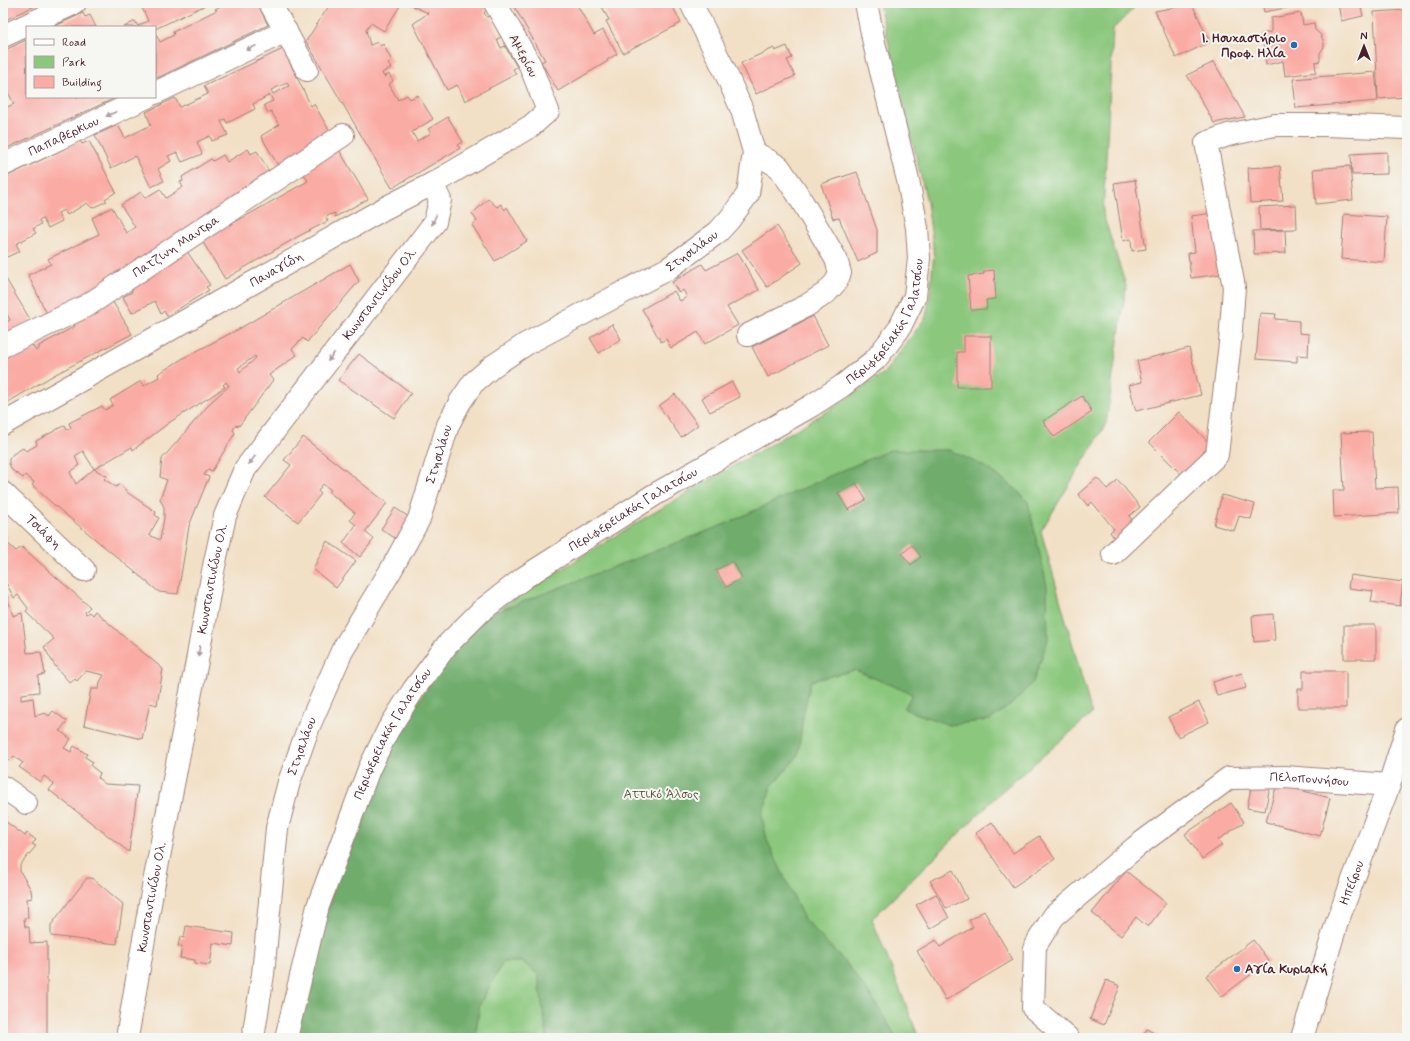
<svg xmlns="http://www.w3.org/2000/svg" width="1410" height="1041" font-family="Mynerve,sans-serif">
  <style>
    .green { fill: #8bc77d; stroke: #6a7354 }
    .forest { fill: #70ac6c; stroke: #5d664c }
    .building { fill: #faaca4; fill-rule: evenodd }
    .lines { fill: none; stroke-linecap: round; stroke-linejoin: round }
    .minor-casing { stroke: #9e8078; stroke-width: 24 }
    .minor { stroke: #fff; stroke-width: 22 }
    .oneway { fill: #ae9aa0 }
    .poi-dot { fill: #1f6fb2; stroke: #f6f6f2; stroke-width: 1.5 }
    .labels { text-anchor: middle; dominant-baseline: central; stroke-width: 4; stroke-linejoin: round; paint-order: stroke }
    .poi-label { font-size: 13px; font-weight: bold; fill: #4a1f2b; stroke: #f6f6f2; text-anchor: end }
    .street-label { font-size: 13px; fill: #4a1f2b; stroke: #f6f6f2 }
    .park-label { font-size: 13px; fill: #5e5144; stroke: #f6f6f2 }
  </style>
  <rect width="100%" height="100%" fill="#f6f6f2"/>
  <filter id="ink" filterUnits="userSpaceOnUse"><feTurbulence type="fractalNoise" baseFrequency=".025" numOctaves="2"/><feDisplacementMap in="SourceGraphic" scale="8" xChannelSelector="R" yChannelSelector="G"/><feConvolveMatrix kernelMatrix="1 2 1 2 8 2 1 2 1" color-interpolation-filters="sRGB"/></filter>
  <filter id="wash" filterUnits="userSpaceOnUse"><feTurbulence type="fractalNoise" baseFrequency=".012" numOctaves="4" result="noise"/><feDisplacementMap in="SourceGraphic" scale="16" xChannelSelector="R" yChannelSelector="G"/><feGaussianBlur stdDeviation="0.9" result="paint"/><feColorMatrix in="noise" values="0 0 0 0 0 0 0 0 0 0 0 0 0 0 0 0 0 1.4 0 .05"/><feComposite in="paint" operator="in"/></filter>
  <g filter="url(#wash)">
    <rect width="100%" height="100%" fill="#f2e0c6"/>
    <path class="green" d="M879,3H1139L1113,29L1103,214L1126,286L1106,424L1041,531L1092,714L1002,791L872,919L919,1038H295L488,615L643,519L836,406L884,373L926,317L930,294L934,253L927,202Z"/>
    <path class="forest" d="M890,450H949L986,467L1016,489L1028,502L1047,586L1048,640L1033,682L1014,702L990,720L949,725L904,709L912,694L855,670L811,681L803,716L798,756L771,787L762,816L767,840L804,919L847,964L873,999L897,1038H547L538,975L523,962H503L480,1004L475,1038H295L322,919L376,774L405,722L450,651L488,615L723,525L832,475Z"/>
    <g id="blocks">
      <path class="building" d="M3,3H41L3,21Z
        M140,3H210L155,29V27H124L135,21L138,26L148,21Z
        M220,3H257L268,25L155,79V33L160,42L174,35L173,32L217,10L215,9L221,6Z
        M331,3H402L384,31L371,23L366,30L370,45L378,42L381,46L383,44L392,61L388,64L391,68L382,73L384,77L389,74L393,81L389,84L398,100L407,95L410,99L418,95L433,119L412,132L417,141L431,133L428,129L448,117L463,142L458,145L460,148L392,188L306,41Z
        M413,3H483L486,10L484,13L487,17L490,16L501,37L497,39L501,48L505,46L517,67L513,69L516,74L465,101L457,85L447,90L413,24L428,13L413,6Z
        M512,3H576L594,35L603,30L617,54L607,60L608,61L558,91L541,62L545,60Z
        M600,3H671L681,23L623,53L606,21L609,20Z
        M1262,3H1308V4L1264,12Z
        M1338,3H1360L1363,16L1341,21Z
        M1192,4L1210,42L1176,58L1155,11Z
        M1407,10V97L1378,99L1374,12Z
        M83,13L85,17L90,15L96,27H53Z
        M1301,13L1303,25L1314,23L1315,30L1321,35L1324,43V47L1320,53V61L1315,62L1316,72L1285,76L1283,61L1266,65L1262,34L1271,32V18Z
        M26,40L27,97H117L3,150V109L14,104L7,90L3,92V51Z
        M787,46L792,58L787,60L795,76L756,94L741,63L774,48L775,51Z
        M283,49L311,106L314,104L329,130L327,132L330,136L279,167L261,136L279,125L271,111L268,113L264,105L273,101L270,95L253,104L255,109L227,123L225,119L221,121L228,135L212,141L210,136L197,142L202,154L182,162L177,152L168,156L171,161L158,169L164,181L151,187L135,156L111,168L95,135L118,125L125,138L151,125L146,112L175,98L180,107L208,94L204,86ZM287,83L289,86L273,94L271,90Z
        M1214,62L1245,117L1214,123L1187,75Z
        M1375,72L1378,101L1296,108L1293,79Z
        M80,140L82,144L89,141L116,192L105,199L107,201L92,208L87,203L67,215L64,210L58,213L62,221L48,228L42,218L39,220L41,224L33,229L36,233L16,244L20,251L7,257L3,251V178L60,151Z
        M338,148L368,199L335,217V213L329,215L326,218L328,221L297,237L225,279L201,239L227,220L230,225L308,181L302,171Z
        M248,149L251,154L257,151L270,173L71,305L48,316L28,275L51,264L48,259L99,234L92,218L112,207L126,233L135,227L121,205L141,192L145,198L160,189L166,198L183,187L180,182L183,181L182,177L211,159L213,161L223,155L227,162Z
        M1387,152V174L1352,175L1351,154Z
        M1280,166L1283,201L1250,203L1248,168Z
        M1350,166L1353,200L1316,204L1313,169Z
        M857,172L877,230V253L858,262L839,218L833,219L821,184Z
        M1135,180L1146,249L1132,251L1131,239L1123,241L1114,183Z
        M488,199L497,207L501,204L505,210L507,207L527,241L495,261L472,225L477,221L472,214Z
        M1296,205L1297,229L1260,230L1259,207Z
        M1214,213L1221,274L1191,278L1188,253L1195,252L1191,216Z
        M1344,214L1387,217L1384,262L1341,259Z
        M777,226L802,263L767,287L742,250Z
        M1285,230L1286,253L1254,254L1253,231Z
        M186,250L210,285L206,287L209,290L167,316L164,311L161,314L155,301L132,313L123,297L132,292L129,287Z
        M738,253L759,290L727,307L738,325L705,344L698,332L671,348L666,339L661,342L642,309L674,291L680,301L687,297L683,290L679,293L672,282L702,264L706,270Z
        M350,264L359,281L307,342L303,338L292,349L297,355L269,375L273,380L239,426L236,425L233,430L235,433L212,471L208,469L204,475L209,477L189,526L178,594L159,592L54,505L32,485L34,482L25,475L23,478L12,470L9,464V459L13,454L23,448L26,451L37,445L36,441L65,425L67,430L71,428L69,423L102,406L105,410L110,407L113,405L110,400L141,381L144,386L147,384L159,377L158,374L185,357L237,330ZM255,356L256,358L240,372L238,368ZM226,382L229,386L212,401L162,459L160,477L167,480L160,499L164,507V518L160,540L149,535L159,518L155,515L156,512L128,493L120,484L116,487L104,479L107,476L94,469L132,447L133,450L170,422L210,397L225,387L223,385ZM83,451L94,469L76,484L70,472L79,466L75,456Z
        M994,270L996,299L986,300L987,309L971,310L968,276L984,274V271Z
        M3,274L31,321L3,335V324L10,320L5,311H3Z
        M111,299L132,334L54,375L3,405V356L30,342L36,351L39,349V346L75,326L73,322Z
        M1260,313L1276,314L1275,319L1299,321V333L1309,334L1308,356L1297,355V362L1256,359Z
        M813,316L828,345L768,377L752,347Z
        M612,324L621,339L599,353L590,338Z
        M964,336H991V387H957V352H964Z
        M1189,348L1201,395L1136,411L1129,385L1142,382L1137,361Z
        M359,354L411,393L394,418L338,380Z
        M732,382L740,397L710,412L702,398Z
        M675,394L698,425L681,437L659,406Z
        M1082,396L1092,412L1054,437L1043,421Z
        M1179,412L1213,447L1183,476L1149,442Z
        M1372,432L1375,488L1398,487L1399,513L1334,517L1333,490H1344L1341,433Z
        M303,437L387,503L365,532L374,539L360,557L343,543L356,525L350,520L355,513L329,492L331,490L323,484L318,491L321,494L298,522L265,497L291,465L284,460Z
        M1097,478L1107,489L1118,480L1140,507L1129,516L1135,523L1115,539L1110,532L1114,529L1092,502L1088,506L1078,494Z
        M856,483L866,500L848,510L838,493Z
        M1222,495L1255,504L1251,519L1239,516L1234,531L1214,525Z
        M395,508L412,519L398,540L381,529Z
        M3,533L8,537L4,540L16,551L22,547L90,607L85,612L86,614L89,612L92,615L95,611L122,635L163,669L157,705L150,703L142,739L84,725L91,689H99L100,682L104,675L86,671L77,681L75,679L70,683L55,666L44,647L54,639L26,612L28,608L18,595L14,598L3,577Z
        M327,541L356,561L336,588L313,569Z
        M912,545L921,557L911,565L902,554Z
        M733,561L742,578L726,587L716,570Z
        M1350,575L1403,582L1400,606L1371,602L1373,591L1348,588Z
        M3,583L13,616L22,613L27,653L41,652L45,674L38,676L39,692L21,694V700L33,698L35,716L45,713L49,716L53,711L67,721L60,731L71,739L64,748L71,752L74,746L87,754L85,757L93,762L91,766L100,773L98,778L105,784L138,786L129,852L49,790L54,784L51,781L44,776L40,782L19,767L23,763L19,760L14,756L9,761L3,756Z
        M1273,614L1275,640L1254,642L1252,616Z
        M1344,625H1376V659H1344Z
        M1303,671H1346V708H1298V689H1303Z
        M1242,673L1246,688L1217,696L1213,682Z
        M1199,702L1209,722L1178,737L1168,717Z
        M1252,783L1270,786L1265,811L1247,808Z
        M1277,784L1330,798L1320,836L1266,822Z
        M1231,803L1244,822L1218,840L1222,845L1202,859L1185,834Z
        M3,814L7,817L5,821L25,836L27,833L36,840L32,844L36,846L20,865V871L31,890L32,898L27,899L28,918L24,919L25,927H29L30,943L47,942V1038H3Z
        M992,822L1013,853L1039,836L1055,859L1013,887L976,833Z
        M953,870L967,899L946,908L930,881Z
        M1126,871L1166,903L1148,927L1136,917L1121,936L1092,913Z
        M87,878H92L123,904L117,944L51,936V925Z
        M936,894L949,918L930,929L916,905Z
        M984,911L1013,960L946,1000L917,951L936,940L940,947L973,927L969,920Z
        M186,926L234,933L233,946L213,943L210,965L195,963V960L180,958L182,946H178L180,937L184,938Z
        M1253,940L1269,961L1221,997L1206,976Z
        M1106,980L1120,986L1104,1025L1090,1019Z
        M1147,1029L1162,1038H1141Z"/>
    </g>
  </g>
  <g filter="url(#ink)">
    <use href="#blocks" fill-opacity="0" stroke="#9e8078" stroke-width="1"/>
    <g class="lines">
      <defs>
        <g id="minor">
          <path d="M270,3L307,70"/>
          <path d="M3,36L75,3"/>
          <path d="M155,93L286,31"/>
          <path id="s1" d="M3,165L147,97"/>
          <path d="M748,335L806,306L826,293L836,282L840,273L836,259L797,193L779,167L754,152"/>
          <path id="s2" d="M3,346L88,305L343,135"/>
          <path id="s3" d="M3,424L385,208L432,184L531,126L548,111L530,65L495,3"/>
          <path id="s4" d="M3,493L84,570"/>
          <path d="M1113,554L1217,455L1230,343L1234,287L1206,143L1228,135L1275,125H1325L1407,128"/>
          <path d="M3,787L26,803"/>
          <path id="s5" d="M127,1038L151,898L197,661L214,566L225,516L245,469L435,222L440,200L432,184"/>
          <path id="s6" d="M253,1038L263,974L277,828L289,782L309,726L342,651L391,570L419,519L448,425L460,402L473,383L493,366L526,344L669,268L718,232L729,220L748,194L754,152L742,110L724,69L691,3"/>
          <path id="s7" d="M286,1038L318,906L369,769L388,730L414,689L447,645L481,611L525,577L654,495L811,406L842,386L876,359L899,329L915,296L919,258L917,228L908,180L874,43L866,3"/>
          <path id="s8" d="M1068,1038L1033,1008L1035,946L1054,916L1137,846L1229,778L1285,777L1389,785"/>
          <path id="s9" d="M1302,1038L1337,922L1389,785L1407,729"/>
        </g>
      </defs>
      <use href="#minor" class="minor-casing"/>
      <use href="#minor" class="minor"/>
    </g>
    <defs><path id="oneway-solid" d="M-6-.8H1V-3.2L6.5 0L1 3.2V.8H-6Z"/></defs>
    <g class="oneway">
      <use href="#oneway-solid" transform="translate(251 48) rotate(155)"/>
      <use href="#oneway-solid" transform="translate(111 114) rotate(155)"/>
      <use href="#oneway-solid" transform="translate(434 220) rotate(114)"/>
      <use href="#oneway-solid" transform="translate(331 357) rotate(127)"/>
      <use href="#oneway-solid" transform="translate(252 460) rotate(128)"/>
      <use href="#oneway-solid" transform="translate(199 651) rotate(100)"/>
    </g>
  </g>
  <g class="poi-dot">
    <circle cx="1294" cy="45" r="4"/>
    <circle cx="1237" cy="969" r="4"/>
  </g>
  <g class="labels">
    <g class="poi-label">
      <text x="1286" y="38">Ι. Ησυχαστήριο<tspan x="1286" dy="15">Προφ. Ηλία</tspan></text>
      <text x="1245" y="969" text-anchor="start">Αγία Κυριακή</text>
    </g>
    <g class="street-label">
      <text transform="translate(523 56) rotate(62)">Αμερίου</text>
      <text stroke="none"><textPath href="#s1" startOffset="67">Παπαβερκιου</textPath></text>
      <text stroke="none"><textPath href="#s2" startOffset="200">Πατζινη Μαντρα</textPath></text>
      <text stroke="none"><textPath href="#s6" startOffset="957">Στησιλάου</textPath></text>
      <text stroke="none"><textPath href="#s3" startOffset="314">Παναγίδη</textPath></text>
      <text stroke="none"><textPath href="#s5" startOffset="803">Κωνσταντινίδου Ολ.</textPath></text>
      <text stroke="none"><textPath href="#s7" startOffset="984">Περιφερειακός Γαλατσίου</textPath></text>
      <text stroke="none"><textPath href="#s6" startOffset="621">Στησιλάου</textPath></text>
      <text stroke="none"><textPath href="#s7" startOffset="660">Περιφερειακός Γαλατσίου</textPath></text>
      <text stroke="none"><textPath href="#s4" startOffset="56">Τσιάφη</textPath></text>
      <text stroke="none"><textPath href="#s5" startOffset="467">Κωνσταντινίδου Ολ.</textPath></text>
      <text stroke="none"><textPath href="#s7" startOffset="324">Περιφερειακός Γαλατσίου</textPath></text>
      <text stroke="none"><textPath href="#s6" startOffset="297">Στησιλάου</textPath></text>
      <text stroke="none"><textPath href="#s8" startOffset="447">Πελοποννήσου</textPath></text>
      <text stroke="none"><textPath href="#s9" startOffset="163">Ηπείρου</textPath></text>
      <text stroke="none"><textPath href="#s5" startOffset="143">Κωνσταντινίδου Ολ.</textPath></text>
    </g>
    <g class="park-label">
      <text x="661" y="794">Αττικό Άλσος</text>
    </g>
  </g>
  <rect width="1410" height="1041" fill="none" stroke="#f6f6f2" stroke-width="16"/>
  <rect x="26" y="26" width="130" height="72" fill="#f6f6f2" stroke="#b1a0a2"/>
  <rect x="34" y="39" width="20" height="6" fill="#ffffff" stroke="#b1a0a2"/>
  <text x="62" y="46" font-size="12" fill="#4a1f2b">Road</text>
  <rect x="34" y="56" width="20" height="12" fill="#8bc77d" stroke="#b1a0a2"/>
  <text x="62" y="66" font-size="12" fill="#4a1f2b">Park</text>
  <rect x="34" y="76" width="20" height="12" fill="#faaca4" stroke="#b1a0a2"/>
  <text x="62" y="86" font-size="12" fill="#4a1f2b">Building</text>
  <g transform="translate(1364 46)" stroke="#f6f6f2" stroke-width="3" paint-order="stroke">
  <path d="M0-3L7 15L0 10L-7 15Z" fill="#4a1f2b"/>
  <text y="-6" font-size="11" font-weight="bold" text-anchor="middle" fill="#4a1f2b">N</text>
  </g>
</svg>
